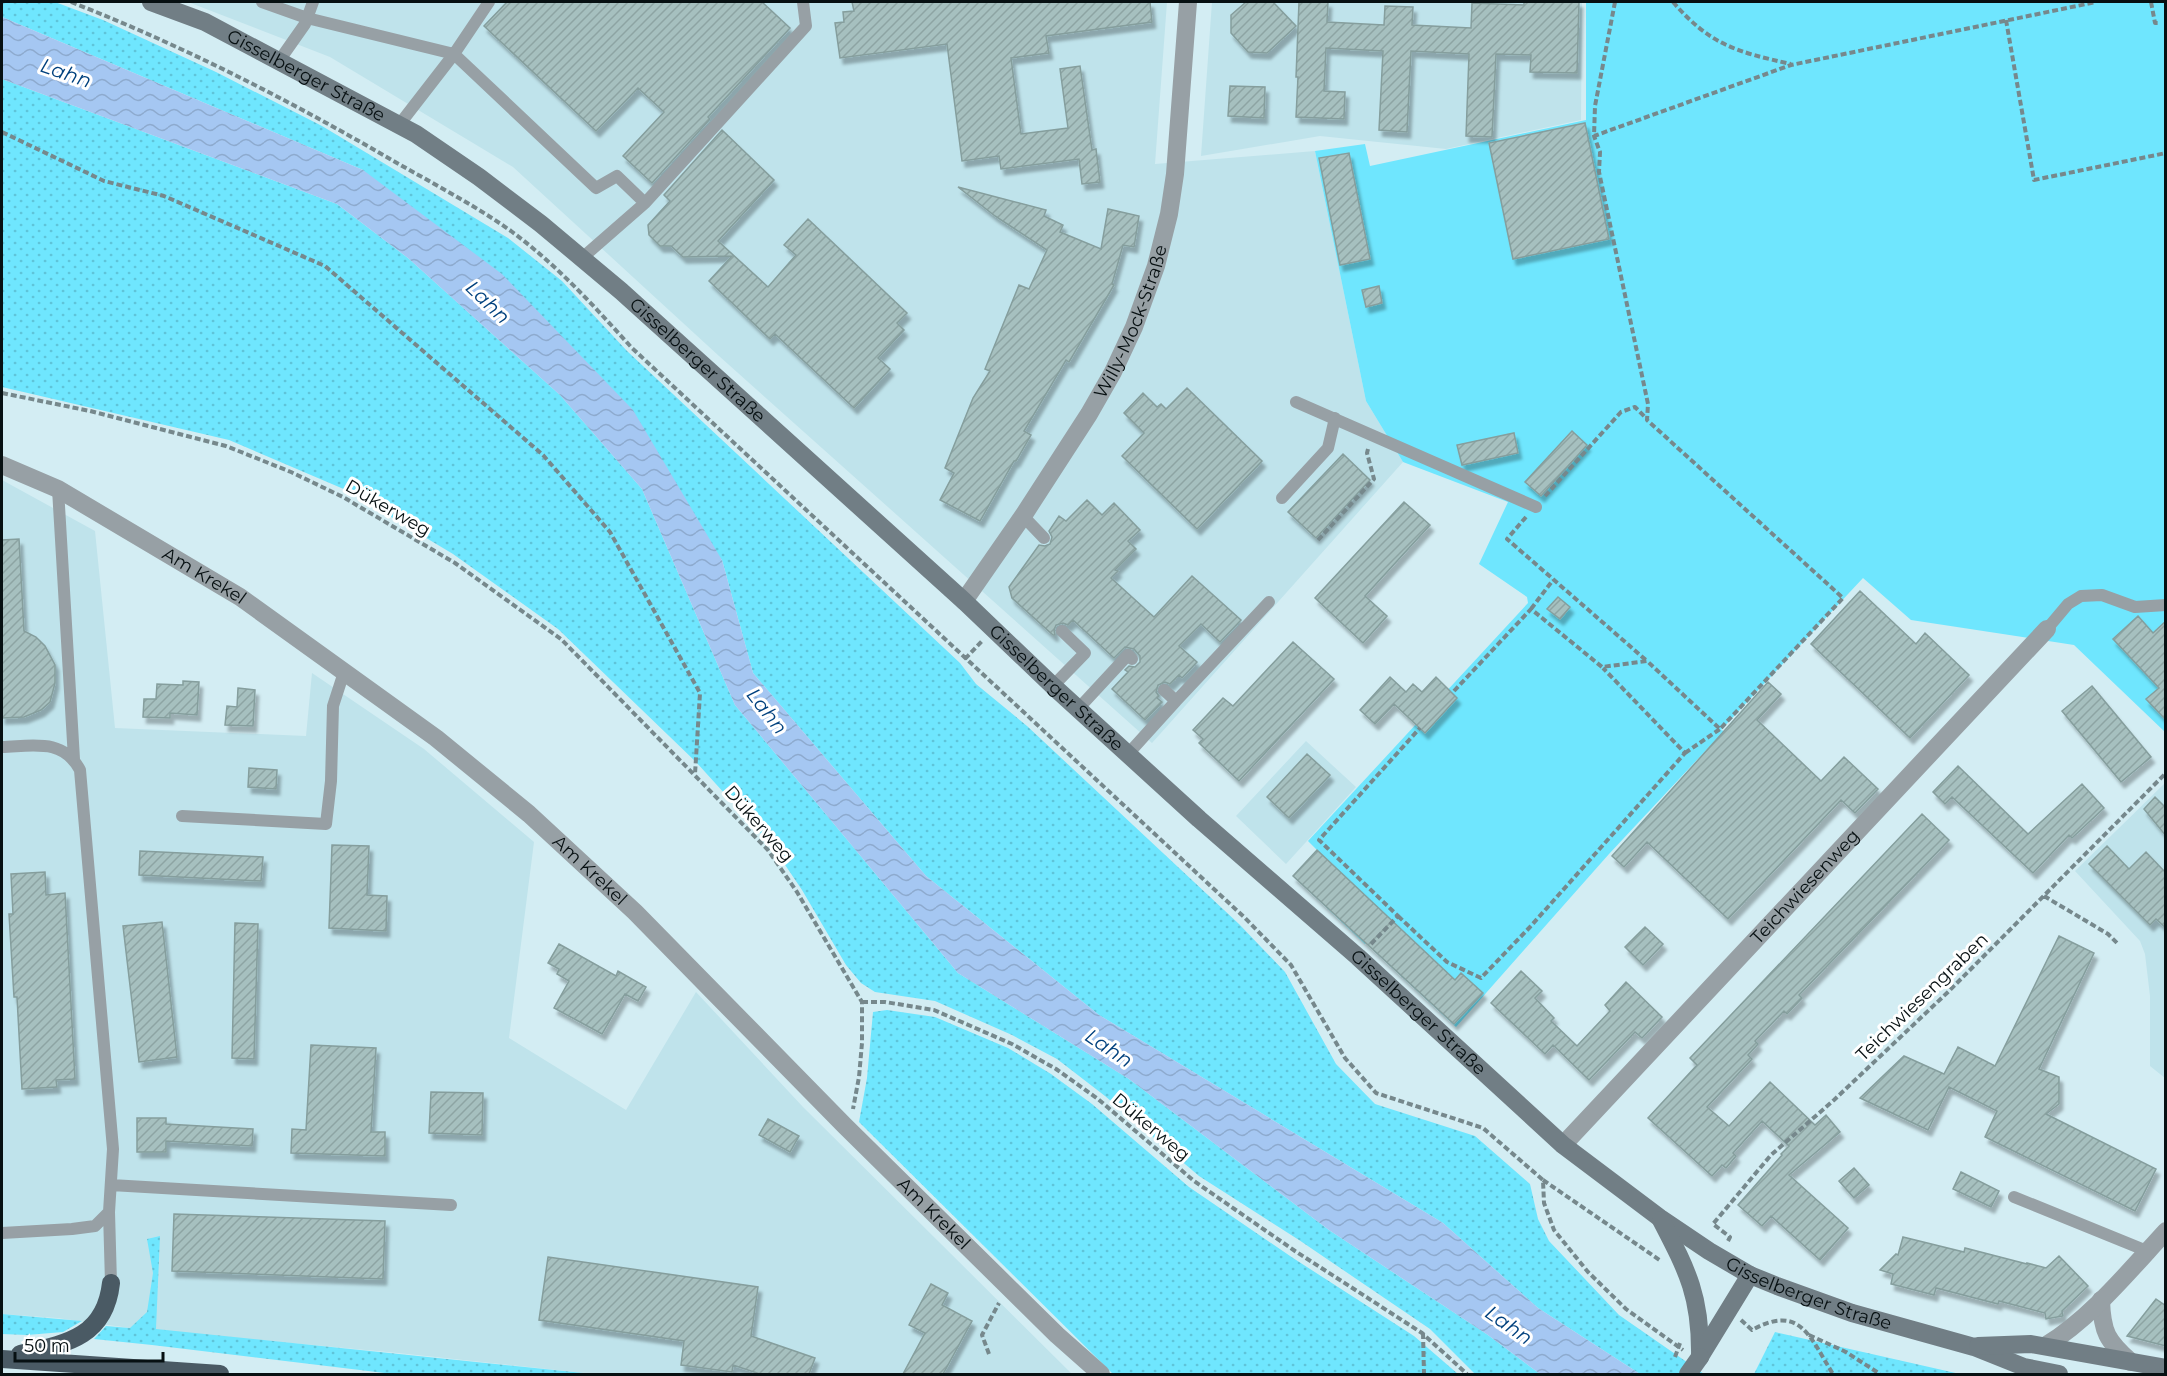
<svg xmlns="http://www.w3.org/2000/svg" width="2167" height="1376" font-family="Montserrat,sans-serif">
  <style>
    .built { fill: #bfe3eb }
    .green { fill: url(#green-dots) }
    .pitch { fill: #6fe6fe }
    .water { fill: url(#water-waves) }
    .building { fill: url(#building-hatch); stroke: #859e9d; stroke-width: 1.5; filter: url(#shadow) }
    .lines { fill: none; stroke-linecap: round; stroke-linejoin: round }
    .path { stroke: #76888c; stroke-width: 4; stroke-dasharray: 6 3; stroke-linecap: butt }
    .service { stroke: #97a0a5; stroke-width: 12 }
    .minor { stroke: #97a0a5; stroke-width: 18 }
    .secondary { stroke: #717e85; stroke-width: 18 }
    .trunk { stroke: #4a5a64; stroke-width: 18 }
    .path-bridge { stroke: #76888c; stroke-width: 4; stroke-dasharray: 6 3; stroke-linecap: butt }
    .secondary-bridge { stroke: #717e85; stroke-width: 18 }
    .labels { text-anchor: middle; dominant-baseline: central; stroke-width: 6; stroke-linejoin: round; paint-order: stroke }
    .street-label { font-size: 18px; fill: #071012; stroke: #fff }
    .water-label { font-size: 20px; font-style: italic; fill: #01417e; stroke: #fff }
  </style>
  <defs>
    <pattern id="green-dots" width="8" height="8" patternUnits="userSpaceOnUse" patternTransform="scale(1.5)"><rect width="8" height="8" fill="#6fe6fe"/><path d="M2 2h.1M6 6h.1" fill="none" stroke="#5fc4d9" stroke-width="1.8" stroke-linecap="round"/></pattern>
    <pattern id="water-waves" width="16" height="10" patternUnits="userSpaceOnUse" patternTransform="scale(1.5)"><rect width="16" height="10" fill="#a5c7f2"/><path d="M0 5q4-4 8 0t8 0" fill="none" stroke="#8daace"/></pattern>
    <pattern id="building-hatch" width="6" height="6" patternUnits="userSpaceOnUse" patternTransform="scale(1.5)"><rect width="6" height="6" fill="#a6c0bf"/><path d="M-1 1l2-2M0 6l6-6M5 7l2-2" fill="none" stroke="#8da4a3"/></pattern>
    <filter id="shadow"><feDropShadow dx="3.5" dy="6" stdDeviation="1.5" flood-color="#0004"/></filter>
  </defs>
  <rect width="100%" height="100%" fill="#d3edf3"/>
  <path class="built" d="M188,2H1167L1155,164L1315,151L1366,401L1403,462L1152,743L719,356L513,167L330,57Z
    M1212,2H1582L1581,120L1446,149L1320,136L1201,156Z
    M2,480L95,531L115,728L306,736L312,673L424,749L534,842L509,1038L626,1110L696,992L803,1107L1072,1374H593L398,1353L130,1328L57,1318L2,1314Z
    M1306,741L1356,787L1286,864L1236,816Z
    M2165,783V1078L2150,1066V996L2145,954L2140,941L2075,871Z"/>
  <path class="green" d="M2,2H55L103,20L216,72L322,126L508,238L562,281L627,351L960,663L976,684L1027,726L1239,924L1285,972L1336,1064L1375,1104L1475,1136L1530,1184L1538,1219L1549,1241L1619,1315L1704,1374H1640L1538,1308L1443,1223L1099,1015L926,876L753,673L722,560L363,170L2,17Z
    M2,79L337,204L408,258L560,395L642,489L735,705L958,973L1129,1079L1329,1230L1488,1335L1540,1374H1475L1430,1329L1299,1240L1199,1176L1105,1096L1057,1059L1012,1035L935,1001L875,992L861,983L846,965L802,890L773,847L696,762L558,629L453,554L346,490L229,440L2,387Z
    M887,1010L935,1017L1008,1048L1051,1074L1092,1104L1189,1187L1293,1258L1414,1336L1458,1374H1113L859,1122L867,1078L873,1012Z
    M160,1236L156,1329L593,1374H393L152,1345L94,1339L106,1326L130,1328L147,1312L153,1273L147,1239Z
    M2,1314L82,1321L63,1332L27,1335L2,1334Z
    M1775,1332L1960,1374H1754Z"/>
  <path class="pitch" d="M1586,2H2165V732L2074,645L1911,620L1863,578L1721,730L1724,731L1609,854L1456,1027L1374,951L1389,919L1365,944L1293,876L1317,850L1308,841L1528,603L1527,597L1479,564L1508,502L1403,462L1366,401L1315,151L1365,144L1370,166L1586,120Z"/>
  <path class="water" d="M2,17L363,170L502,274L633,410L722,560L753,673L926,876L1099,1015L1443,1223L1538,1308L1640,1374H1540L1488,1335L1329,1230L1129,1079L958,973L735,705L642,489L560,395L408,258L337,204L2,79Z"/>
  <path class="building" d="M507,2H762L790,28L708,117L710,119L652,183L623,156L664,112L638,88L596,131L484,26Z
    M852,2H1150L1152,22L1046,36L1049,53L1011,58L1021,134L1068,128L1060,69L1080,66L1092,150L1096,149L1100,182L1082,184L1079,159L1001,169L999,156L962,161L947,44L840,58L835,23L844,22L843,12L854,11Z
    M1246,2H1273L1296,26L1267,53L1248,52L1231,33V15Z
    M1299,2H1328L1327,22L1384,25L1385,6L1413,7L1412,25L1471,28L1472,3L1524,5V2H1579L1577,73L1530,72L1531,55L1496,54L1492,137L1466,136L1469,54L1411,51L1407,132L1379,130L1383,51L1326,48L1324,91L1345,92L1344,119L1296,117L1298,77H1296Z
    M1230,86L1265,87L1264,118L1228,116Z
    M1585,123L1609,239L1513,259L1489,143Z
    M722,130L774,180L718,241L768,287L796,255L784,245L808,219L907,313L897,323L904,330L878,358L890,369L854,408L775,334L770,339L709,281L732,256L683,257L671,246H660L649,235L648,225L670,201L664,195Z
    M1349,153L1370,259L1340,265L1319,158Z
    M958,187L1046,210L1044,216L1063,225L1060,232L1101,249L1108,209L1139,216L1134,247L1123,245L1112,284L1114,285L1069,362L1066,360L1024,431L1031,435L1016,461H1014L980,521L940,500L954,473L945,468L973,398L990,371L985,369L1019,285L1029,289L1047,250L995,216Z
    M1379,286L1382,303L1366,307L1362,290Z
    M1187,388L1262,461L1197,529L1122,456L1144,433L1124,413L1143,393L1157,407L1161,404L1166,409Z
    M1572,431L1587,445L1541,496L1525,482Z
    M1514,433L1518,453L1462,465L1457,445Z
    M1343,454L1370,480L1316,538L1288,512Z
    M1087,500L1102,515L1114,503L1140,530L1128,541L1136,549L1115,570L1118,571L1111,578L1154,617L1192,576L1241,620L1220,642L1201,624L1179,646L1197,662L1182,678L1179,675L1170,684L1165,682L1158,685L1156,692L1159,696L1157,698L1162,702L1145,720L1112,689L1128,672L1125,670L1129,666L1135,667L1140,662V656L1134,649L1125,647L1114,658L1073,620L1068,625L1063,623L1056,625L1054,630L1055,635H1053L1012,598L1009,587L1039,545L1045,546L1050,544L1052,537L1049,531L1059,516L1066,521Z
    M1404,502L1430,525L1365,596L1387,616L1363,643L1315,598Z
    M19,539L24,631L36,637L45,646L55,665V683L50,702L41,710L24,717L2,718V540Z
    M1860,591L1916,644L1925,633L1969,675L1910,738L1811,644Z
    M1558,597L1570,607L1560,619L1547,609Z
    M2138,616L2153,633L2166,621V720L2146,699L2159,688L2113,639Z
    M1293,642L1334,679L1239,781L1199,743L1203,739L1193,730L1223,698L1233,706Z
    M1390,677L1406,692L1413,684L1422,692L1436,677L1457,698L1425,733L1394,704L1375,724L1360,710Z
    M183,681L199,682L197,715L170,713V718L143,717L144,699H156L157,684L183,685Z
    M1768,682L1781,694L1757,720L1821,781L1844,757L1878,789L1855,813L1841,800L1728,919L1647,842L1624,867L1612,856Z
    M2092,686L2151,757L2121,782L2062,711Z
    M238,688L255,690L253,726L225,725L227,706L237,707Z
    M1307,754L1330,775L1289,818L1267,797Z
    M1958,766L2028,834L2082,784L2104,808L2072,838L2069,835L2033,873L1952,797L1945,804L1933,792Z
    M249,768L277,770L276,789L248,787Z
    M2155,797L2166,808V836L2144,809Z
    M1922,814L1949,840L1799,995L1802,998L1787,1014L1784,1011L1755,1041L1758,1044L1748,1055L1752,1059L1707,1107L1729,1126L1770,1082L1815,1125L1826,1115L1840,1132L1789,1175L1848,1228L1820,1260L1771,1216L1762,1226L1738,1205L1782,1155L1781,1154L1789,1146L1762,1121L1733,1153L1736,1156L1726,1168L1722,1165L1712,1176L1648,1118L1697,1065L1690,1058Z
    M332,845L369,846L367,895L387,896L386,931L329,928Z
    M2107,846L2129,869L2146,852L2166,873V928L2156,919L2150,925L2089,864Z
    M1317,850L1455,980L1461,973L1483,993L1454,1024L1293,876Z
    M140,851L263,857L261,881L139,875Z
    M45,872L46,895L65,893L75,1079L56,1080L57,1087L22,1089L17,997H14L9,914H13L11,874Z
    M162,922L177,1057L139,1062L123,926Z
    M235,923L258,924L254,1059L232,1058Z
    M1645,927L1663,944L1643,965L1625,947Z
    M2059,936L2094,953L2039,1069L2059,1077V1104L2046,1114L2156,1169L2135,1211L1985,1137L1997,1111L1949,1087L1928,1130L1860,1098L1904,1056L1944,1074L1958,1047L1995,1066Z
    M559,944L616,976L618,971L646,987L638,1001L625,994L602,1034L554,1008L569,981L557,974L559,969L548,963Z
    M1521,971L1542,991L1535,998L1554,1018L1551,1021L1577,1046L1610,1011L1605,1005L1626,982L1662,1017L1642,1038L1635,1032L1589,1080L1553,1045L1545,1054L1491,1003Z
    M311,1045L376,1048L371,1132H385V1156L291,1153L292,1129L306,1130Z
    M431,1092L483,1093L482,1135L429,1133Z
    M137,1118H166V1124L253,1129L252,1146L166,1141V1152H137Z
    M768,1119L799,1136L790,1152L759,1135Z
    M1854,1168L1869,1185L1854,1198L1839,1181Z
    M1961,1172L1999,1191L1991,1207L1953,1189Z
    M174,1214L385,1221L383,1279L172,1271Z
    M1903,1237L1964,1252L1965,1248L2027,1264V1263L2046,1268L2059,1256L2088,1286L2062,1311L2063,1316L2046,1319L2045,1313L1999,1301L1998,1304L1936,1288L1934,1295L1891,1284L1893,1274L1880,1270L1896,1254L1898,1255Z
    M548,1257L758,1287L751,1336L815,1358L809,1374H760L733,1365L732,1372L681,1365L684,1341L539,1320Z
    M931,1284L948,1293L942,1305L972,1321L943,1374H903L925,1333L909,1325Z
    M2156,1299L2166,1306V1346L2127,1336Z"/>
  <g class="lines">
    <path class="path" d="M71,2C181,45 287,99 390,159C430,182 473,204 511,231C557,265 594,306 632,348L1244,917L1291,965L1345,1058L1376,1093L1483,1128L1543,1180L1544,1203L1554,1230L1588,1272L1626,1309L1683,1350
      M1615,2L1595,106L1594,136L1791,65L2096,2
      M1673,2C1710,45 1737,52 1791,64
      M2151,2L2155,23H2159
      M2006,20L2034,180L2166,153
      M2,132L104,181L164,196L325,266L543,455L610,532L700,693L695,774
      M2,393L90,411L226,446L291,472L343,497L455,563L561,639L768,850L797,892L862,1002V1043L859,1077L853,1109
      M1545,496L1621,412L1635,407L1647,419
      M1526,517L1507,539L1647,661
      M1318,540L1374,479L1367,453L1368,449
      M1531,609L1553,580
      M965,659L982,641
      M1454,691L1531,609L1602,667L1647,661L1720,729L1843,598L1647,420L1648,404L1599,172L1600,152L1594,136
      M1685,753L1720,729
      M2044,896L2108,934L2118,944
      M1398,916L1447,962L1481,978L1530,927L1685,753L1603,668
      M1371,944L1398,916L1319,840L1420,728
      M862,1002H885L934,1010L1012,1044L1056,1069L1098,1099L1194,1181L1295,1251L1422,1333L1467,1374
      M1543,1180L1661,1261
      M1728,1241L1730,1237L1713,1224L1771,1155L1834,1100L1948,992L2166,773
      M1741,1320L1752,1330C1801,1303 1810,1338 1833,1374
      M1423,1333L1424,1374
      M1809,1335L1846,1352L1880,1374
      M989,1354L982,1335L999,1303"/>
    <path class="service" d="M262,2L307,18L454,54L596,188L617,176L645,203L806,26L803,2
      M279,61L305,24L313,2
      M399,125L454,54L489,2
      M582,258L645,203
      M1296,402L1536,507
      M58,489L74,759
      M1282,498L1328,448L1335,418
      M1023,516L1044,538
      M2047,629L2068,604L2081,596L2102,595L2135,607L2166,605
      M1053,686L1085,653L1062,631
      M1176,701L1269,602
      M1078,709L1128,655L1132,659
      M2,747C33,746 63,738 80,770L113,1149L109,1212L95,1226L72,1229L2,1233
      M1128,754L1176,701L1164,690
      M182,816L326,824L331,781L333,706L344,672
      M111,1185L451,1205
      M2014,1197L2147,1251
      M109,1212L111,1283"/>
    <g class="minor">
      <path id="s1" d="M2,465L58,489L240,597L436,738L529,814L635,912L845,1126L1057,1335L1101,1374"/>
      <path id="s2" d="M964,601L1023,516L1089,414L1113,372L1134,327L1156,266L1169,214L1175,174L1188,2"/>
      <path id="s3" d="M1563,1145L2047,629"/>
      <path d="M2101,1300C2102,1332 2107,1341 2131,1362"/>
      <path d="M2045,1346C2090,1319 2130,1270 2166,1231"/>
    </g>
    <g class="secondary">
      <path id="s4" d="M151,2L205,22L416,134L479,177L541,224L621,291L964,601L1053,686L1199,819L1358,957L1563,1145L1660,1218L1709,1251L1750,1275L1777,1286L1852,1313L1974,1347L2024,1367L2059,1374"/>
      <path d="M1661,1220C1688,1272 1701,1297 1700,1357"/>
      <path d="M1978,1346L2031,1344L2166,1368"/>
      <path d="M1701,1355L1750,1275"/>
    </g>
    <path class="trunk" d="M20,1354C65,1344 105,1338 111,1283
      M2,1359L220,1374"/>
    <path class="path-bridge" d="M1675,1357L1680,1343"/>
    <path class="secondary-bridge" d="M1688,1374L1700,1357"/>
  </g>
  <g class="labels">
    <g class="street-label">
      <text stroke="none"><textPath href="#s4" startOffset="172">Gisselberger Straße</textPath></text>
      <text stroke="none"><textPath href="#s2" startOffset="327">Willy-Mock-Straße</textPath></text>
      <text stroke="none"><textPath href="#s4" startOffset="658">Gisselberger Straße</textPath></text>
      <text transform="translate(388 508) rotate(30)">Dükerweg</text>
      <text stroke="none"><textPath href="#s1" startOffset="231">Am Krekel</textPath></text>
      <text stroke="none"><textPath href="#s4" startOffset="1144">Gisselberger Straße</textPath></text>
      <text transform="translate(759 824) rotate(49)">Dükerweg</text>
      <text stroke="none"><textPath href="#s1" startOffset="717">Am Krekel</textPath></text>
      <text stroke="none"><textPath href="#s3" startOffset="354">Teichwiesenweg</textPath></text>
      <text transform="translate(1922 997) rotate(-44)">Teichwiesengraben</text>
      <text stroke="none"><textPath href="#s4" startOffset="1630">Gisselberger Straße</textPath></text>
      <text transform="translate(1151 1127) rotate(40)">Dükerweg</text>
      <text stroke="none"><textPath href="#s1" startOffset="1203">Am Krekel</textPath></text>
      <text stroke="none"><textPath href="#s4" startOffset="2116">Gisselberger Straße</textPath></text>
    </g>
    <g class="water-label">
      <text transform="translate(66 73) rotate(19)">Lahn</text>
      <text transform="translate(488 302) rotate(44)">Lahn</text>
      <text transform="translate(767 711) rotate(52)">Lahn</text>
      <text transform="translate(1109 1048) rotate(34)">Lahn</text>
      <text transform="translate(1509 1325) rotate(35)">Lahn</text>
    </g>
  </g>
  <rect width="2167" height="1376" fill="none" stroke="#071012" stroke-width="6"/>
  <path d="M15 1352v9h148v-9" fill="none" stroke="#071012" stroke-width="3"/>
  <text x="24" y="1352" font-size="18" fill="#071012" stroke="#ffffff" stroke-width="4.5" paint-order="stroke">50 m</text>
</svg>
